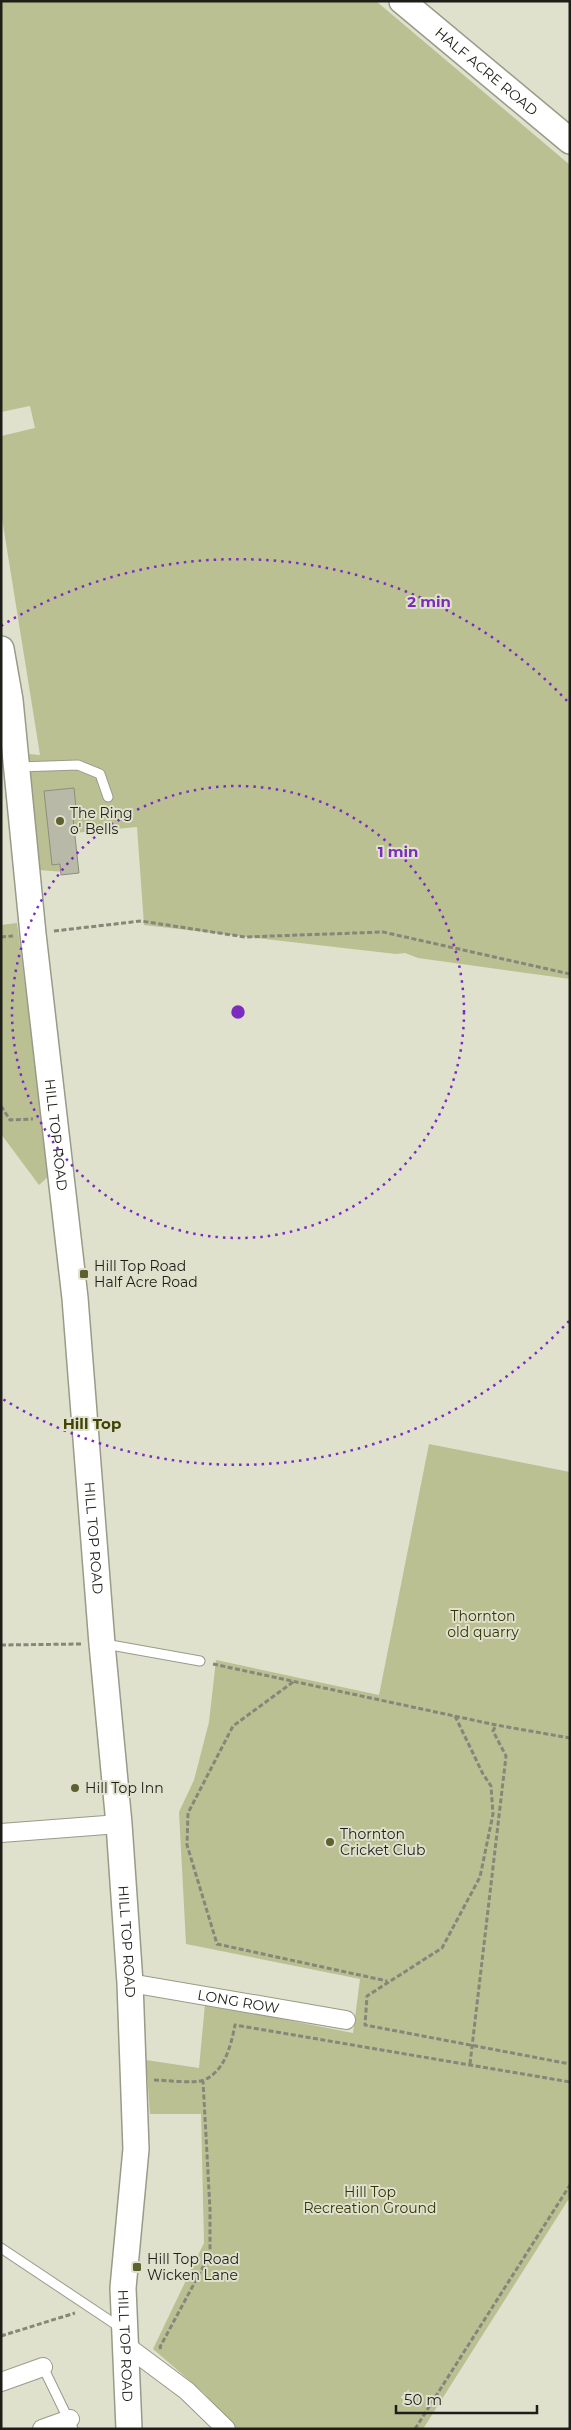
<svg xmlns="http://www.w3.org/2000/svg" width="571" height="2430" font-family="Montserrat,sans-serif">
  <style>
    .green { fill: #bbc093 }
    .building { fill: #b8baa7; stroke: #8c8f7c }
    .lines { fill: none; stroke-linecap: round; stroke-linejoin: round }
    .lane-casing { stroke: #989b88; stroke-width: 11 }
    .street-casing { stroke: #989b88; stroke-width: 20 }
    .secondary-casing { stroke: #989b88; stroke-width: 28 }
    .path { stroke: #858779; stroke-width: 3; stroke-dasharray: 5 2.5; stroke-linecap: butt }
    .lane { stroke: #fff; stroke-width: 9 }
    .street { stroke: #fff; stroke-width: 18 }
    .secondary { stroke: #fff; stroke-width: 25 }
    .ring { fill: none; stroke: #7b2cbf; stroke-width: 2.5; stroke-dasharray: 2.5 5 }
    .poi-dot { fill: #5d612f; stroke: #dfe1cd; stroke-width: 2 }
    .labels { text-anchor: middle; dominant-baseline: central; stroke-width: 4; stroke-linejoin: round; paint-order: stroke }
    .street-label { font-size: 14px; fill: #1d1e17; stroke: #dfe1cd }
    .poi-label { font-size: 14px; fill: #1d1e17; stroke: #dfe1cd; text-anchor: start }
    .park-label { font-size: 14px; fill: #343705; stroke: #dfe1cd }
    .neighbourhood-label { font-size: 15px; font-weight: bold; fill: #414404; stroke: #dfe1cd }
    .centre { fill: #7b2cbf; stroke: #dfe1cd; stroke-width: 2.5 }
    .ring-label { font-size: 15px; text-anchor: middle; font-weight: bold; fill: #7b2cbf; stroke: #dfe1cd; stroke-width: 4; stroke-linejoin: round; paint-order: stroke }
  </style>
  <rect width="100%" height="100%" fill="#dfe1cd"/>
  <path class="green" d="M1,1H376L570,165V979L418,958L405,953L396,954L144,925L137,827L74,833L79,873L38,870L28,754L40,755L1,512V436L35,428L30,406L1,412Z
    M17,923L50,1175L39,1185L1,1134V925Z
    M429,1444L570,1472V2197L423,2429H237L204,2393L153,2349L204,2243L201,2114H150L146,2060L199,2068L205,2004L353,2033L360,1979L186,1944L179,1812L194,1780L209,1722L216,1660L379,1695Z"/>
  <path class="building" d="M74,788L76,808L72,809L79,873L61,875L60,864L52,865L44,791Z"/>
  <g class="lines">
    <defs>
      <path id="lane" d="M18,767L78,765L100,774L108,797
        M105,1644L200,1661
        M1,2248L121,2328
        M43,2367L73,2429"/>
      <g id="street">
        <path d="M1,1833L119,1824"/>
        <path id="s1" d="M130,1983L346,2020"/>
        <path d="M124,2344L187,2391L226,2429"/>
        <path d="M1,2382L43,2367"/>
        <path d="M42,2429L70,2419"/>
      </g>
      <g id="secondary">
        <path id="s2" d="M402,1L570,141"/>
        <path id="s3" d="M1,649L10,700L33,934L75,1298L102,1644L119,1824L130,1983L136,2149L123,2288L129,2429"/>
      </g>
    </defs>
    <use href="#lane" class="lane-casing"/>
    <use href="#street" class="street-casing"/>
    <use href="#secondary" class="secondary-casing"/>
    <path class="path" d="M54,931L141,921L245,937L383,932L570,974
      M1,937L13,936
      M1,1106L10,1120L33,1119
      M1,1645L81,1644
      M213,1664L496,1725L570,1738
      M293,1682L233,1726L188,1813L187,1845L217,1944L387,1981
      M455,1716L483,1774L491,1786L493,1814L480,1877L442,1948L367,1996L365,2025L570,2064
      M470,2064L506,1756L493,1731L496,1725
      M154,2080C165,2080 195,2084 204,2080C225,2071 231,2045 235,2025L570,2082
      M1,2336L75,2313
      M161,2349L160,2347L210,2254V2209L203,2081
      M415,2429L570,2185"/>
    <use href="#lane" class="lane"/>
    <use href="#street" class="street"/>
    <use href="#secondary" class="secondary"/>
  </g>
  <g class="ring">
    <circle cx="238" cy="1012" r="226"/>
    <path d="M569 1321A453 453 0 0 1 1 1398M1 626A453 453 0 0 1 569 703"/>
  </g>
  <g class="poi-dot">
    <circle cx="60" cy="821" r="5"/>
    <rect x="79" y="1269" width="10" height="10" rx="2.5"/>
    <circle cx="75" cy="1788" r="5"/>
    <circle cx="330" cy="1842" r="5"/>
    <rect x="132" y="2262" width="10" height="10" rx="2.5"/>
  </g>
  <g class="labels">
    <g class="street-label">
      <text stroke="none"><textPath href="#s2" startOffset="110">HALF ACRE ROAD</textPath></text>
      <text stroke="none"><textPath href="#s3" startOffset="489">HILL TOP ROAD</textPath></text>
      <text stroke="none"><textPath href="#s3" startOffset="894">HILL TOP ROAD</textPath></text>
      <text stroke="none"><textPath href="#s3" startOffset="1299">HILL TOP ROAD</textPath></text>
      <text stroke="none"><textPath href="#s1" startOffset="110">LONG ROW</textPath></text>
      <text stroke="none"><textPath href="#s3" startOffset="1704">HILL TOP ROAD</textPath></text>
    </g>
    <g class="poi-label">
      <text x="70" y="813">The Ring<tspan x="70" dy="16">o' Bells</tspan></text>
      <text x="94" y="1266">Hill Top Road<tspan x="94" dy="16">Half Acre Road</tspan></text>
      <text x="85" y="1788">Hill Top Inn</text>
      <text x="340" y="1834">Thornton<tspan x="340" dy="16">Cricket Club</tspan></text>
      <text x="147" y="2259">Hill Top Road<tspan x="147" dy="16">Wicken Lane</tspan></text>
    </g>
    <g class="park-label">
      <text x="483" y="1616">Thornton<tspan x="483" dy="16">old quarry</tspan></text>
      <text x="370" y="2192">Hill Top<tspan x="370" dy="16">Recreation Ground</tspan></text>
    </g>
    <g class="neighbourhood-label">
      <text x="92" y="1423">Hill Top</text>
    </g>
  </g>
  <circle cx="238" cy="1012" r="8" class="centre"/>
  <g class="ring-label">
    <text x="429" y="607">2 min</text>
    <text x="398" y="857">1 min</text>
  </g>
  <rect width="571" height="2430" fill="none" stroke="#1d1e17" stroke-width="5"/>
  <path d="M396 2405v8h141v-8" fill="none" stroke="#1d1e17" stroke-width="2.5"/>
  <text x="404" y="2405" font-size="15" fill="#1d1e17" stroke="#dfe1cd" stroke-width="4" paint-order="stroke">50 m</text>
</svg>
